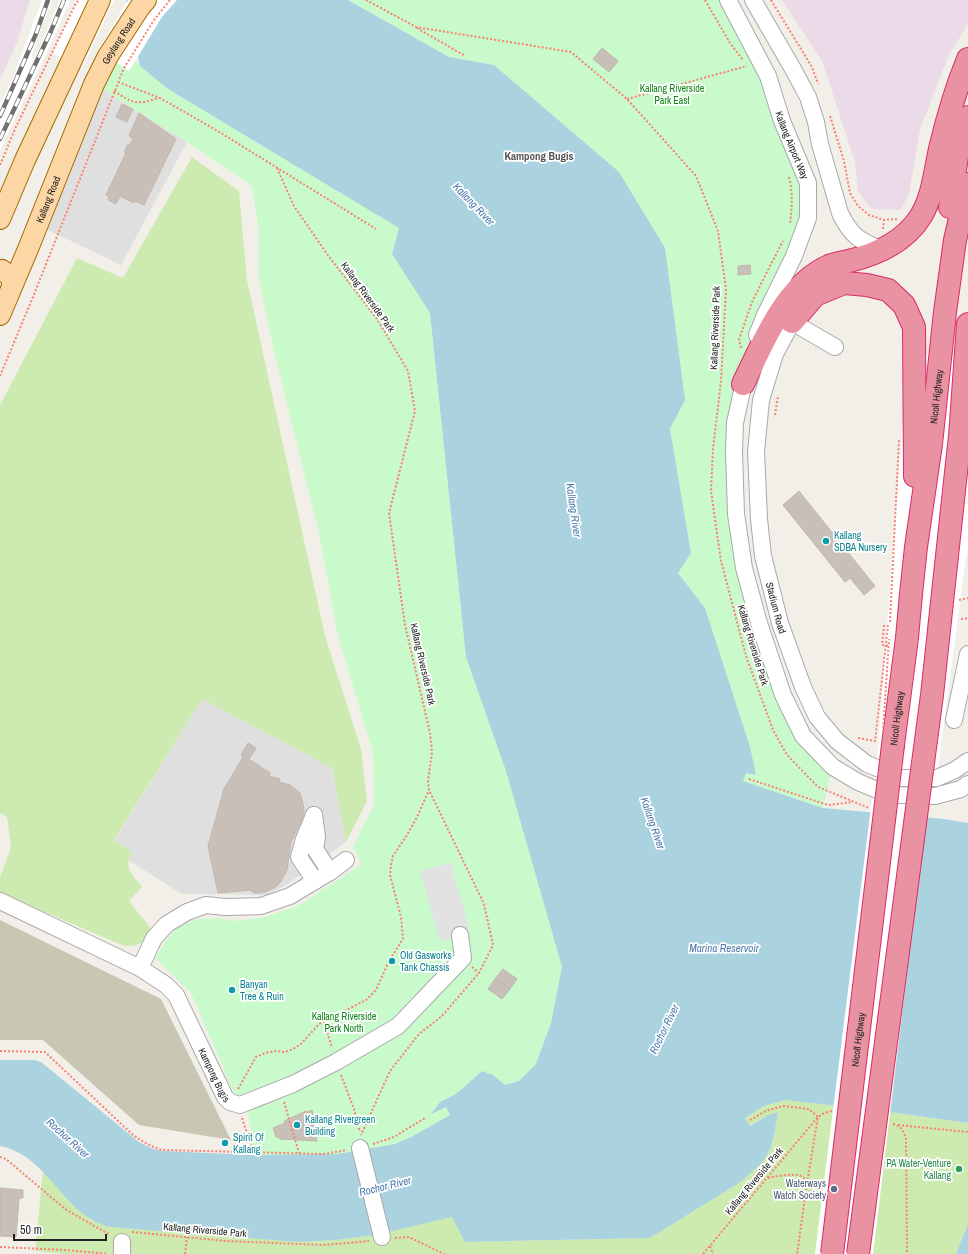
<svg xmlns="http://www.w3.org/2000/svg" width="968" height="1254" font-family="'Archivo Narrow',sans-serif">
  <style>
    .residential { fill: #e0dfdf }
    .industrial { fill: #ebdbe8 }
    .construction { fill: #c7c7b4 }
    .grass { fill: #cdebb0 }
    .park { fill: #c8facc }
    .parking { fill: #e2e2e2 }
    .water { fill: #aad3df }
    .pier { fill: #fff }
    .building { fill: #c7bfb8; stroke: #c4b6ab }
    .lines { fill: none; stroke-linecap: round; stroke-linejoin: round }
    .minor-casing { stroke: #a9a9a9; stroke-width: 18 }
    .major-casing { stroke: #a06b00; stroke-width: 22 }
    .highway-casing { stroke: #dc2a67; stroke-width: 24 }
    .path { stroke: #fa8072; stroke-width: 2; stroke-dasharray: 2 2; stroke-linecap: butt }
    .minor { stroke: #fff; stroke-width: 16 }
    .major { stroke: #fcd6a4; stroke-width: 20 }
    .highway { stroke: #e892a2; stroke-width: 22 }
    .rail-casing { stroke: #707070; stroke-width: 4.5 }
    .rail { stroke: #fff; stroke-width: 3; stroke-dasharray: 9; stroke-linecap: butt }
    .highway-bridge-casing { stroke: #dc2a67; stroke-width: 24; stroke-linecap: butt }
    .path-bridge { stroke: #fa8072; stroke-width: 2; stroke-dasharray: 2 2; stroke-linecap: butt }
    .highway-bridge { stroke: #e892a2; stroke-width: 22 }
    .culture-dot { fill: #0f9aa8; stroke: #fff; stroke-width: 1.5 }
    .leisure-dot { fill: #2e9e5b; stroke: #fff; stroke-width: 1.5 }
    .service-dot { fill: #5c6f8a; stroke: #fff; stroke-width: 1.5 }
    .labels { text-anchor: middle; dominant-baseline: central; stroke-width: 3.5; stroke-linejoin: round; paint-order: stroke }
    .street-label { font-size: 10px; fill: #222; stroke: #fff }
    .park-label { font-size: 10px; fill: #0c8416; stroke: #fff }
    .culture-label { font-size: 10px; fill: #0d838f; stroke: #fff; text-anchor: start }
    .leisure-label { font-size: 10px; fill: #27864d; stroke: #fff; text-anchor: end }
    .service-label { font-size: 10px; fill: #4e5e75; stroke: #fff; text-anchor: end }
    .neighbourhood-label { font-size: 11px; font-weight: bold; fill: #555; stroke: #fff }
    .water-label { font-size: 11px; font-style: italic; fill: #4a7aab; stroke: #fff }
  </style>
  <rect width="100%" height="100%" fill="#f2efe9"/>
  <path class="residential" d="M102,89L187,142L121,265L46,229Z
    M202,699L332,768L346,842L286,885L267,895L182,894L128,860L114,841Z"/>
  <path class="industrial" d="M0,0H30L17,42L0,80Z
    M782,0H968V24L949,55L920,129L909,194L901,210L871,209L858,191L855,162L822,61Z"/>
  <path class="construction" d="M0,920L161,999L231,1140L139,1125L43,1040H0Z"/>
  <path class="grass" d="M192,157L239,191L247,280L325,636L361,749L367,801L346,842L332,768L202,699L114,840L132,852C123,868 132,874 142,887L129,901L156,935C145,943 135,948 122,945L0,893V877L11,848L7,817L0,813V405L77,258L123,278Z
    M785,1100L889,1112L968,1123V1224L956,1254H65L35,1251L43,1171L76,1207L91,1220L298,1242L336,1240L375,1235L453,1216L465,1242L650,1238L739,1183L774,1136L778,1112L768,1115L749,1126L745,1118L764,1106Z"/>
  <path class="park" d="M348,0H729L782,121L808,218L735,423L736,514L776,680L794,737L830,776L823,808L743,781L746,772L756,775L705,608L678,573L691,553L670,429L685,400L494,65L449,57Z
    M121,49L168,89L399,227L392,254L430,313L466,657L506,770L562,967L551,1023L536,1064L519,1081L505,1085L493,1075L482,1071L456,1094L440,1102L432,1113L446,1107L450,1115L403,1141L384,1147L333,1155H254L247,1102C240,1099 236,1095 232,1088L191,993L155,958L170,935L182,925L199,919L219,918L235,921L265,917L298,906L362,864L353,847L374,804L373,753L337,632L319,533L273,347L258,276V225L252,186L187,142L102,89Z"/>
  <path class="parking" d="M451,863L470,932L440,941L420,871Z"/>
  <path class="water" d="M126,0H348L449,57L494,65L619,172L665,248L685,400L670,429L691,553L678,573L705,608L750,747L756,775L746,773L743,781L823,808L944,819L968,823V1123L889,1112L785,1100L764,1106L745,1118L750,1126L768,1115L778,1112L774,1136L770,1149L762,1163L739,1183L650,1238L465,1242L452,1217L375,1235L336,1240L298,1242L111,1227C63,1217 50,1156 0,1146V1060H35L41,1062L139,1142L153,1149L162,1151L254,1155L338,1154L395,1144L411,1137L450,1115L446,1107L431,1114L440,1102L456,1094L482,1071L493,1075L505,1085L519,1081L536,1064L551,1023L562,967L506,771L466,657L430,313L392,254L399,228L168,89L140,66Z
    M968,1224V1254H956Z"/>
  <path class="pier" d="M42,0H52L32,54V59L36,56L60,0H70L56,33L0,150V105L11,82Z
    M76,0H114L82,68L53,53Z
    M128,0H177L162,17L129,71L98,50Z
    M908,352L968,361V548L965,564L939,761L926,817L873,1254H815L877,759Z"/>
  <path class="building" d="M602,48L618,61L609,72L593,59Z
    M122,104L133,109L127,122L116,117Z
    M139,113L176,139L144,205L135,201L134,203L120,196L116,204L108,200L109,196L106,195L126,153L124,152L128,144L130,145L133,138L129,136Z
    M750,265L751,274L738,275V266Z
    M799,491L875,586L864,595L850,578L845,582L783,505Z
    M248,743L256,748L249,759L270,773L269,776L280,779L279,782L290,785L300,793L303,803L304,811L302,819L291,842L287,870L280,883L274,888L262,893H254L250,890L218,893L208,846L224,789L243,757L241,755Z
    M503,969L517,979L510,989L495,979Z
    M495,979L510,989L502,999L488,989Z
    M312,1110L316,1128L314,1129L317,1141L280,1139V1138L276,1137L273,1128L285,1123L284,1121L306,1111L307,1112Z
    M0,1188L23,1190V1198H19L16,1237L0,1236Z"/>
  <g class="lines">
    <defs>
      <g id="minor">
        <path id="s1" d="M728,0L768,76L782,121L808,183V218L794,256L765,315L757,335"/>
        <path d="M753,0L793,69L808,97L816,122L820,144L840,213C851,236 859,241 883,250"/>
        <path id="s2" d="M835,347L792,322L775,354L761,400L756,452L759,519L763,556L780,623L803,687L817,717L837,741L867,764L902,778H937L955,770L968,761"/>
        <path d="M746,373L735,423L734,451L736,514L744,568L759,623L783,695L803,736L833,767L858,782L877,790L900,795L935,796L961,789L968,784"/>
        <path d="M954,720L968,654"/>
        <path d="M314,815L304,839L299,857L315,881"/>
        <path d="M314,815L317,837L315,849L330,872"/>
        <path id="s3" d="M0,901L140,968L166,985L176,995L225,1097L230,1102L240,1105L293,1084L336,1062L398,1026L463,958L460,935"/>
        <path d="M140,968L154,938L167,924L187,912L206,905L225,907L261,906L290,896L330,872L346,860"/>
        <path d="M360,1148L382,1237"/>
        <path d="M122,1242V1254"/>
      </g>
      <g id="major">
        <path d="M0,219L25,160L100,0"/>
        <path d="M0,271L2,270L10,276L13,284"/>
        <path id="s4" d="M0,315L28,249L94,84L108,56L140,7L146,0"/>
      </g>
      <g id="highway">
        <path d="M950,207L957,156L968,117"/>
        <path d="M792,322L815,295L844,283L867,285L888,290L904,305L914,327L915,476"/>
        <path d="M743,384C762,345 783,291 823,269C830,264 841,263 849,261C878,254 905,242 921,216C933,196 935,171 940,149C947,119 956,88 968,59"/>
        <path d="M957,463L960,436L968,324"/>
        <path id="s5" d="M911,594L916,547L931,444L945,312L955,240L968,184"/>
        <path id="s6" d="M893,745L907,638"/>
      </g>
    </defs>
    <use href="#minor" class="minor-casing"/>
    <use href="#major" class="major-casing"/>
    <use href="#highway" class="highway-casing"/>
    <path class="path" d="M366,0L416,27L571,52L627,99L696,176L718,231L726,289L721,381L713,449L711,491L721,561L746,656L773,730L787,755L818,787L869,808
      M705,0L730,43L743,60
      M771,0L812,67L818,84
      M417,28L465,56
      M118,82L160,98L216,130L376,229
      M114,91C134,104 136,105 159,98
      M627,99L747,66
      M830,116L844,161L850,193L858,206L869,215L884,220L897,219
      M0,165L15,129L76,3L79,0
      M277,168L294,206L327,254L377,319L408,371L415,411L389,513L405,625L430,733L432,752L428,781L429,790L484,904L493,945L479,973L442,1016L419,1034L390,1071L361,1135
      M789,177C793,193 792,207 790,224
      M883,229L884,220
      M741,348L739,340L741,334L752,302L769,268L783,241
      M0,376L33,297L124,68L154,20L170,0
      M775,415L778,396
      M959,600L968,598
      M961,619L968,618
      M858,738L875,741L888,626H884L882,645
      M749,779L828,805L853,802
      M472,967L479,973
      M324,1021L332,1048
      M0,1051L45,1052L133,1135C142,1141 151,1147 162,1150L324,1154L347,1150
      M341,1075L354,1109L360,1132
      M238,1089L256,1057L265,1053L275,1051L285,1052L293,1049L301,1044L319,1024L366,1000L376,990L389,961L403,939L401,917L390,875L391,865L393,856L407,835L417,817L429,790
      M284,1102L299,1153
      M242,1118L253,1152
      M750,1120L766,1111L783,1106L809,1109L818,1117L807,1183
      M893,1124C901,1126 903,1130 906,1138L907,1254
      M898,1125L968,1132
      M373,1144L394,1137L425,1118
      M0,1157L6,1159L65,1209L110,1235
      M768,1178C775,1176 794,1173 801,1176C804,1177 806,1181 807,1183L797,1254
      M132,1232L226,1241L324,1245L369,1241
      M395,1238L409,1237L444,1254
      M710,1246L713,1254
      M0,1247L66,1250L108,1254
      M185,1254L187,1237
      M703,1254L818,1117L824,1113L832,1111"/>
    <use href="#minor" class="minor"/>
    <use href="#major" class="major"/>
    <use href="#highway" class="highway"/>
    <defs>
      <path id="rail" d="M0,116L36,34L48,0
        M0,139L51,31L64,0"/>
    </defs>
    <use href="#rail" class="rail-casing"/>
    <use href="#rail" class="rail"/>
    <defs>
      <g id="highway-bridge">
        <path d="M907,638L911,594"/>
        <path id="s7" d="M832,1254L893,745"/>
        <path d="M858,1254L932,695L957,463"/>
      </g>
    </defs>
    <use href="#highway-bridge" class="highway-bridge-casing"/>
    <path class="path-bridge" d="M890,622L899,440
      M882,645L889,646
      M883,732L889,639"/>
    <use href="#highway-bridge" class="highway-bridge"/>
  </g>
  <g class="culture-dot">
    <circle cx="826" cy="541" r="4"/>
    <circle cx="392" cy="961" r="4"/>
    <circle cx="232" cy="990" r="4"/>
    <circle cx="297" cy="1125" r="4"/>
    <circle cx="225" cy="1143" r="4"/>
  </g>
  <circle class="leisure-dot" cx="959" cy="1169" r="4"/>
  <circle class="service-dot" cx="834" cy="1189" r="4"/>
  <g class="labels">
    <g class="street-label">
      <text stroke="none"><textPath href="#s4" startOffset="299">Geylang Road</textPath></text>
      <text stroke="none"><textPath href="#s1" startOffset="159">Kallang Airport Way</textPath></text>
      <text stroke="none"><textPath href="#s4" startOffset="125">Kallang Road</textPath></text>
      <text transform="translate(368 297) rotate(54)">Kallang Riverside Park</text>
      <text transform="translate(715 328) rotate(-88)">Kallang Riverside Park</text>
      <text stroke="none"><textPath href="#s5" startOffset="199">Nicoll Highway</textPath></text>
      <text stroke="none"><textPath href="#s2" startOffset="344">Stadium Road</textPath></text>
      <text transform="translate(753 645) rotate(73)">Kallang Riverside Park</text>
      <text transform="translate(423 664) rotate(77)">Kallang Riverside Park</text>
      <text stroke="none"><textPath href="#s6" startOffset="27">Nicoll Highway</textPath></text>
      <text stroke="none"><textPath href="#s7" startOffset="216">Nicoll Highway</textPath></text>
      <text stroke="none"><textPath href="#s3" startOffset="289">Kampong Bugis</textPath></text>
      <text transform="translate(754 1181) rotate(-50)">Kallang Riverside Park</text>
      <text transform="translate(205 1230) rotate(5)">Kallang Riverside Park</text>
    </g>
    <g class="park-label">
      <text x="672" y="88">Kallang Riverside<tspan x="672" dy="12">Park East</tspan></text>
      <text x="344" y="1016">Kallang Riverside<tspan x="344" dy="12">Park North</tspan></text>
    </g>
    <g class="culture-label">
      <text x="834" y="535">Kallang<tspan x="834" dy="12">SDBA Nursery</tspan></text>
      <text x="400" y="955">Old Gasworks<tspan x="400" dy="12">Tank Chassis</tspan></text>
      <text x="240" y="984">Banyan<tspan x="240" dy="12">Tree &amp; Ruin</tspan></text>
      <text x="305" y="1119">Kallang Rivergreen<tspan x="305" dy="12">Building</tspan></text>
      <text x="233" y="1137">Spirit Of<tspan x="233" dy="12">Kallang</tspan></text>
    </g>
    <g class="leisure-label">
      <text x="951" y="1163">PA Water-Venture<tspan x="951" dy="12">Kallang</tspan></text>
    </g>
    <g class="service-label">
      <text x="826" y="1183">Waterways<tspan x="826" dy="12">Watch Society</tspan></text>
    </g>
    <g class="neighbourhood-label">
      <text x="539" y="156">Kampong Bugis</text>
    </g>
    <g class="water-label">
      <text transform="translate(474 204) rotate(46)">Kallang River</text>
      <text transform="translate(574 510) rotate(82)">Kallang River</text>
      <text transform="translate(653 823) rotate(71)">Kallang River</text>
      <text x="724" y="948">Marina Reservoir</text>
      <text transform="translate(664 1029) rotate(-64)">Rochor River</text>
      <text transform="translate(68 1138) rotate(42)">Rochor River</text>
      <text transform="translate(385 1186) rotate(-14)">Rochor River</text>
    </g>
  </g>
  <path d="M14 1234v6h92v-6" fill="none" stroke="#222222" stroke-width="2"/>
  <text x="20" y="1234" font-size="12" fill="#222222" stroke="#ffffff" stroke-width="3" paint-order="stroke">50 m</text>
</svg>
